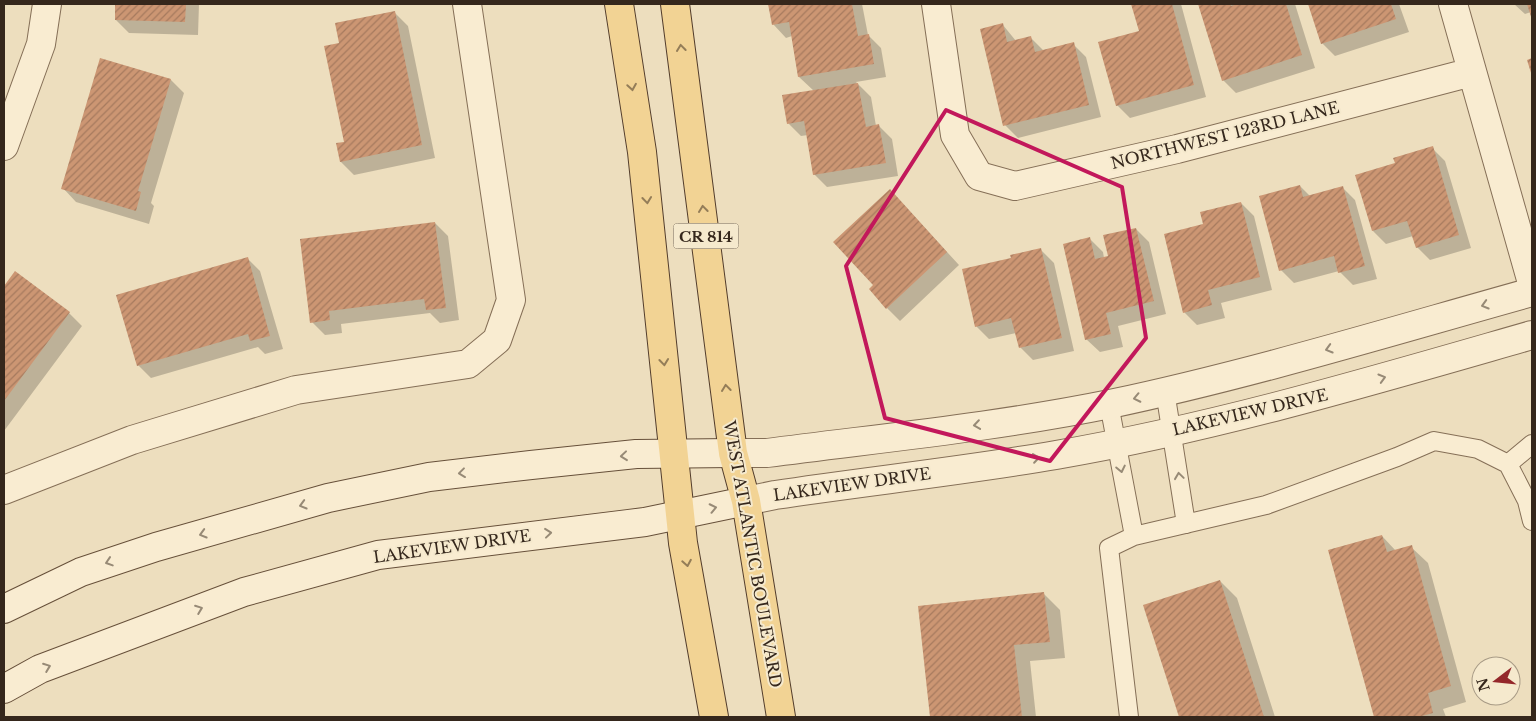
<svg xmlns="http://www.w3.org/2000/svg" width="1536" height="721" font-family="'Libre Baskerville',serif">
  <style>
    .shadow { fill: #0003 }
    .building { fill: url(#building-hatch) }
    .lines { fill: none; stroke-linecap: round; stroke-linejoin: round }
    .lane-casing { stroke: #856f57; stroke-width: 20 }
    .street-casing { stroke: #856f57; stroke-width: 30 }
    .secondary-casing { stroke: #67503a; stroke-width: 30 }
    .primary-casing { stroke: #533d2c; stroke-width: 30 }
    .lane { stroke: #f9ecd1; stroke-width: 18 }
    .street { stroke: #f9ecd1; stroke-width: 28 }
    .secondary { stroke: #f9ecd1; stroke-width: 28 }
    .primary { stroke: #f2d394; stroke-width: 28 }
    .oneway { stroke: #947d58 }
    .oneway2 { stroke: #978a76 }
    .marked { fill: none; stroke: #c2185b; stroke-width: 4; stroke-linejoin: round }
    .labels { text-anchor: middle; dominant-baseline: central; stroke-width: 4; stroke-linejoin: round; paint-order: stroke }
    .shield { fill: #f5e9cd; stroke: #6f6151; stroke-width: 1 }
    .shield-label { font-size: 15px; font-weight: bold; fill: #35271c }
    .street-label { font-size: 16px; fill: #35271c; stroke: #f5e9cd }
  </style>
  <defs>
    <pattern id="building-hatch" width="6" height="6" patternUnits="userSpaceOnUse" patternTransform="scale(1.25)"><rect width="6" height="6" fill="#cc9673"/><path d="M-1 1l2-2M0 6l6-6M5 7l2-2" fill="none" stroke="#a67a5e"/></pattern>
  </defs>
  <rect width="100%" height="100%" fill="#eddebe"/>
  <path class="shadow" d="M116,4H199L198,35L129,33L116,20Z
    M769,4H862L868,35L881,48L886,77L856,82L871,97L876,126H879L892,139L898,176L827,187L814,174L808,135L801,136L788,123L814,91L799,77L792,36L786,38L773,24Z
    M1132,4H1181L1206,97L1130,118L1117,105L1140,32Z
    M1200,4H1295L1315,68L1236,93L1223,80Z
    M1309,4H1399L1409,32L1335,56L1322,43Z
    M1514,4H1532V18L1531,12L1525,14Z
    M395,13L408,26L435,158L354,175L341,162L337,144L345,143L341,44Z
    M1003,25L1016,41L1031,38L1044,51L1073,44L1086,57L1101,117L1018,138L1005,125Z
    M101,59L171,80L184,93L151,203L154,206L149,224L76,202L63,188Z
    M1432,148L1445,161L1471,248L1430,260L1417,247L1413,236L1386,244L1373,231L1397,164Z
    M1300,186L1310,196L1342,187L1355,200L1377,279L1353,285L1339,271L1294,283L1281,270Z
    M1241,203L1254,216L1272,290L1221,303L1225,318L1197,325L1184,312L1204,225Z
    M903,204L959,265L900,321L887,308L875,285Z
    M435,223L448,236L459,320L440,323L430,313L341,324L342,333L325,335L312,322Z
    M1136,229L1149,242L1166,314L1118,326L1123,347L1100,352L1086,339L1090,239L1103,252L1104,258L1109,257Z
    M1041,250L1054,263L1074,351L1033,360L1020,347L1016,333L989,339L976,326L1013,259Z
    M247,258L260,271L283,349L265,354L258,347L151,378L138,365Z
    M15,273L69,313L82,326L4,431V288Z
    M1382,536L1396,551L1411,547L1428,563L1466,702L1443,709L1446,717H1375L1329,550Z
    M1220,581L1237,598L1275,717H1180L1144,606Z
    M1044,594L1060,610L1065,658L1030,661L1036,717H932L919,607Z"/>
  <path class="building" d="M115,4H186L185,22L115,20Z
    M768,4H852L858,36L869,34L874,64L798,77L789,22L772,25Z
    M1131,4H1172L1194,85L1116,106L1098,42L1139,31Z
    M1198,4H1230L1231,6L1238,4H1286L1302,55L1222,81Z
    M1308,4H1391L1396,19L1321,44Z
    M1527,4H1532V20Z
    M395,11L422,145L340,162L336,143L344,142L324,46L339,43L335,23Z
    M1003,23L1007,42L1031,36L1035,52L1074,42L1089,105L1003,126L980,29Z
    M100,58L171,79L138,191L141,192L136,211L61,189Z
    M1532,58V76L1527,60Z
    M858,83L866,127L879,124L886,163L813,175L804,121L787,124L782,95Z
    M1433,146L1459,235L1416,248L1407,221L1372,231L1355,175L1395,163L1393,158Z
    M1300,185L1303,197L1343,186L1365,266L1338,273L1334,256L1279,271L1259,196Z
    M890,189L947,252L886,309L869,289L873,285L833,242Z
    M1241,202L1260,277L1208,290L1212,305L1183,313L1164,234L1203,224L1200,212Z
    M435,222L446,308L426,310L424,299L329,311L330,320L310,323L300,239Z
    M1136,228L1154,301L1106,313L1111,334L1085,340L1063,244L1090,237L1095,259L1108,256L1103,235Z
    M1041,248L1062,338L1019,348L1011,318L975,327L962,269L1011,258L1010,255Z
    M248,257L270,336L250,341L248,334L137,366L116,295Z
    M15,271L70,312L4,401V286Z
    M1382,535L1387,552L1412,545L1451,686L1428,693L1433,713L1418,717H1374L1328,550Z
    M1220,580L1264,717H1179L1143,605Z
    M1044,592L1050,642L1014,645L1022,717H930L918,606Z"/>
  <g class="lines">
    <defs>
      <path id="lane" d="M1165,391L1186,524
        M1109,404L1134,536
        M1508,464L1532,444
        M1129,717L1109,548L1134,536L1266,505L1397,457L1434,441L1478,449L1508,464L1527,501L1532,521"/>
      <path id="street" d="M936,4L955,135L979,176L1015,186L1177,149L1472,72
        M1453,4L1532,283
        M4,146L41,44L47,4
        M733,453H767C881,438 997,427 1110,404C1252,374 1392,331 1532,292
        M4,490L132,440L296,390L468,364L497,340L511,300L467,4
        M746,501L775,495C868,481 963,471 1056,455C1218,427 1375,380 1532,335"/>
      <path id="secondary" d="M4,609L81,572L156,547L328,498L429,477L531,465L636,454L733,453
        M4,689L40,669L244,592L378,555L645,522L746,501"/>
      <path id="primary" d="M619,4L642,152L683,543L714,717
        M675,4L733,453L746,501L781,717"/>
    </defs>
    <use href="#lane" class="lane-casing"/>
    <use href="#street" class="street-casing"/>
    <use href="#secondary" class="secondary-casing"/>
    <use href="#primary" class="primary-casing"/>
    <use href="#lane" class="lane"/>
    <use href="#street" class="street"/>
    <use href="#secondary" class="secondary"/>
    <use href="#primary" class="primary"/>
  </g>
  <defs><path id="oneway-chevron" d="M-2-3.5L2.5 0L-2 3.5" fill="none" stroke-width="1.6" stroke-linecap="round" stroke-linejoin="round" transform="scale(1.25)"/></defs>
  <g class="oneway">
    <use href="#oneway-chevron" transform="translate(681 48) rotate(-97)"/>
    <use href="#oneway-chevron" transform="translate(632 87) rotate(81)"/>
    <use href="#oneway-chevron" transform="translate(647 200) rotate(84)"/>
    <use href="#oneway-chevron" transform="translate(703 209) rotate(-97)"/>
    <use href="#oneway-chevron" transform="translate(664 362) rotate(84)"/>
    <use href="#oneway-chevron" transform="translate(726 388) rotate(-97)"/>
    <use href="#oneway-chevron" transform="translate(687 563) rotate(80)"/>
  </g>
  <g class="oneway2">
    <use href="#oneway-chevron" transform="translate(1485 305) rotate(164)"/>
    <use href="#oneway-chevron" transform="translate(1329 349) rotate(164)"/>
    <use href="#oneway-chevron" transform="translate(1382 378) rotate(-16)"/>
    <use href="#oneway-chevron" transform="translate(1137 398) rotate(168)"/>
    <use href="#oneway-chevron" transform="translate(977 425) rotate(172)"/>
    <use href="#oneway-chevron" transform="translate(624 456) rotate(174)"/>
    <use href="#oneway-chevron" transform="translate(1036 458) rotate(-8)"/>
    <use href="#oneway-chevron" transform="translate(1121 469) rotate(78)"/>
    <use href="#oneway-chevron" transform="translate(462 473) rotate(173)"/>
    <use href="#oneway-chevron" transform="translate(1179 476) rotate(-98)"/>
    <use href="#oneway-chevron" transform="translate(303 505) rotate(164)"/>
    <use href="#oneway-chevron" transform="translate(713 508) rotate(-12)"/>
    <use href="#oneway-chevron" transform="translate(548 533) rotate(-6)"/>
    <use href="#oneway-chevron" transform="translate(203 534) rotate(164)"/>
    <use href="#oneway-chevron" transform="translate(109 562) rotate(162)"/>
    <use href="#oneway-chevron" transform="translate(199 609) rotate(-21)"/>
    <use href="#oneway-chevron" transform="translate(47 667) rotate(-21)"/>
  </g>
  <path class="marked" d="M946,110L1122,187L1146,338L1050,461L885,418L846,266Z"/>
  <g class="labels">
    <rect class="shield" x="673.5" y="223.5" width="65" height="25" rx="4"/>
    <g class="shield-label">
      <text x="706" y="236">CR 814</text>
    </g>
    <g class="street-label">
      <text transform="translate(1225 135) rotate(-14)">NORTHWEST 123RD LANE</text>
      <text transform="translate(1250 412) rotate(-13)">LAKEVIEW DRIVE</text>
      <text transform="translate(852 484) rotate(-8)">LAKEVIEW DRIVE</text>
      <text transform="translate(452 546) rotate(-8)">LAKEVIEW DRIVE</text>
      <text transform="translate(753 554) rotate(80)">WEST ATLANTIC BOULEVARD</text>
    </g>
  </g>
  <rect width="1536" height="721" fill="none" stroke="#35271c" stroke-width="10"/>
  <g transform="translate(1496 681) rotate(254)"><circle r="24" fill="#f5e9cd" stroke="#a89b86"/>
  <path d="M0-4L9 19L0 12L-9 19Z" fill="#94272a"/>
  <text y="-8" font-size="14" font-weight="bold" text-anchor="middle" fill="#35271c">N</text>
  </g>
</svg>
